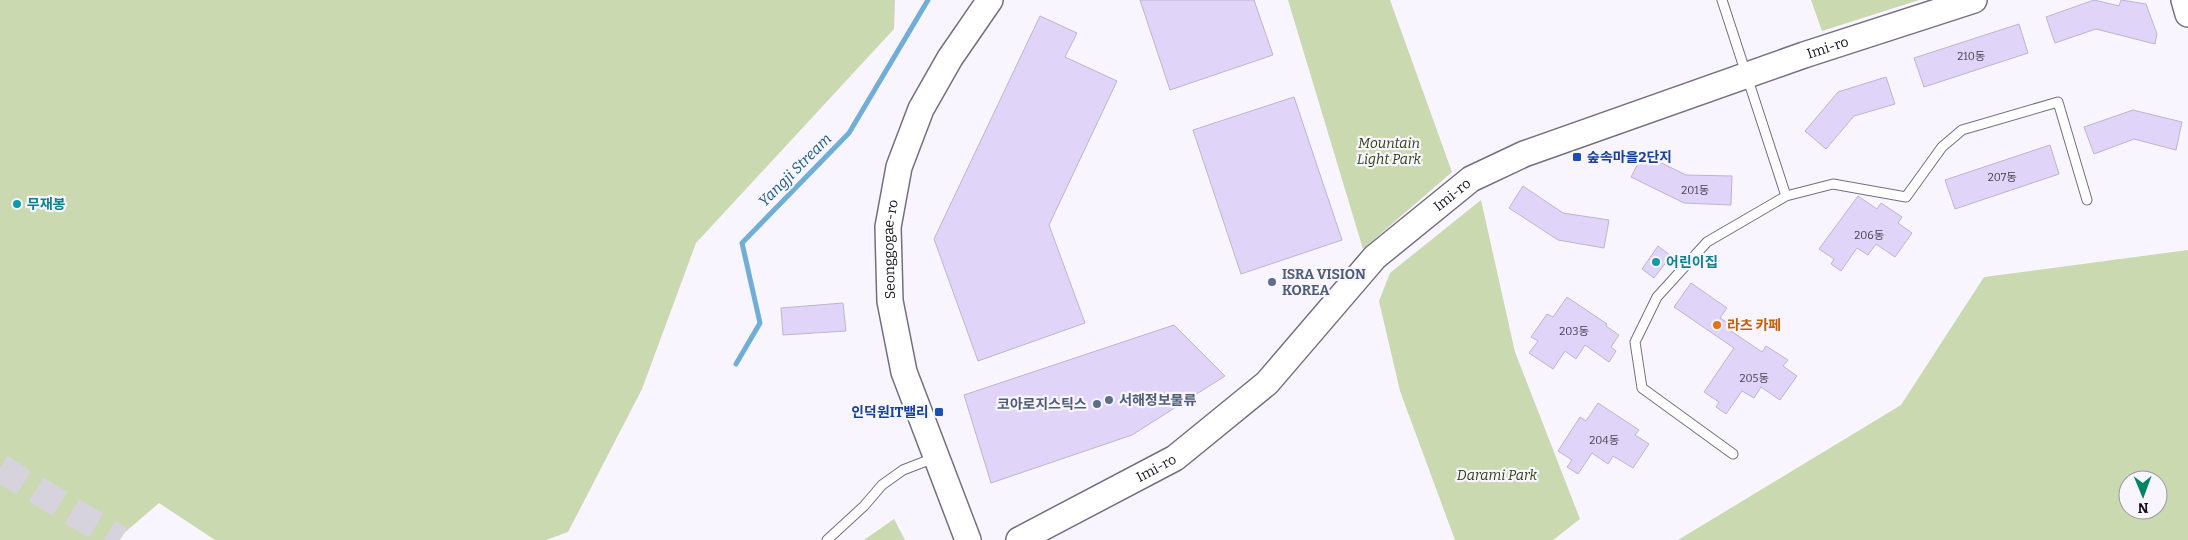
<svg xmlns="http://www.w3.org/2000/svg" width="2188" height="540" font-family="Bitter,'Noto Sans KR',serif">
  <style>
    .green { fill: #cad9b0; fill-rule: evenodd }
    .lines { fill: none; stroke-linecap: round; stroke-linejoin: round }
    .stream { stroke: #71aed7; stroke-width: 5 }
    .building { fill: #e0d4f9; stroke: #bdb5cc }
    .highway-tunnel { stroke: #d6d3dc; stroke-width: 28; stroke-dasharray: 28 14; stroke-linecap: butt }
    .lane-casing { stroke: #756e83; stroke-width: 11 }
    .secondary-casing { stroke: #756e83; stroke-width: 28 }
    .lane { stroke: #fff; stroke-width: 9 }
    .secondary { stroke: #fff; stroke-width: 25 }
    .transit-dot { fill: #1a4fb4; stroke: #f8f5ff; stroke-width: 2 }
    .culture-dot { fill: #0f9aa8; stroke: #f8f5ff; stroke-width: 2 }
    .service-dot { fill: #5c6f8a; stroke: #f8f5ff; stroke-width: 2 }
    .food-dot { fill: #e8710a; stroke: #f8f5ff; stroke-width: 2 }
    .labels { text-anchor: middle; dominant-baseline: central; stroke-width: 4.5; stroke-linejoin: round; paint-order: stroke }
    .number-label { font-size: 11px; fill: #464150 }
    .street-label { font-size: 14px; fill: #131018; stroke: #f8f5ff }
    .park-label { font-size: 14px; font-style: italic; fill: #334113; stroke: #f8f5ff }
    .transit-label { font-size: 14px; font-weight: bold; fill: #164399; stroke: #f8f5ff; text-anchor: start }
    .culture-label { font-size: 14px; font-weight: bold; fill: #0d838f; stroke: #f8f5ff; text-anchor: start }
    .service-label { font-size: 14px; font-weight: bold; fill: #4e5e75; stroke: #f8f5ff; text-anchor: start }
    .food-label { font-size: 14px; font-weight: bold; fill: #c56008; stroke: #f8f5ff; text-anchor: start }
    .water-label { font-size: 15px; font-style: italic; fill: #165d85; stroke: #f8f5ff }
  </style>
  <rect width="100%" height="100%" fill="#f8f5ff"/>
  <path class="green" d="M0,0H895L894,29L696,243L642,389L568,532L546,540H215L159,503L116,540H0Z
    M1288,0H1390L1452,172L1363,249Z
    M1811,0H1919L1822,31Z
    M1481,200L1515,352L1580,519L1553,540H1455L1400,391L1379,301L1390,273Z
    M2188,250V540H1678L1901,405L1984,277ZM2128,480H2158V510H2128Z
    M894,519L905,540H864Z"/>
  <g class="lines">
    <path class="stream" d="M736,364L760,323L742,243L849,133L928,0"/>
  </g>
  <path class="building" d="M1140,0H1254L1273,55L1170,90Z
    M2094,0L2119,6L2121,0L2146,4L2157,34L2155,44L2096,29L2055,43L2046,17Z
    M1040,16L1077,33L1065,57L1117,81L1049,225L1085,323L978,361L934,239Z
    M2019,24L2028,53L1924,87L1914,58Z
    M1886,77L1895,104L1854,116L1826,149L1805,131L1838,92Z
    M1294,97L1342,240L1241,274L1193,130Z
    M2133,110L2182,122L2176,150L2134,139L2094,154L2084,127Z
    M2050,145L2059,174L1955,209L1945,180Z
    M1643,154L1686,175L1732,176L1731,205L1684,203L1631,177Z
    M1523,186L1563,213L1609,220L1604,248L1558,240L1509,208Z
    M1858,196L1877,209L1881,203L1902,217L1898,223L1912,233L1895,257L1876,244L1868,255L1857,248L1841,271L1831,264L1834,259L1819,249Z
    M1658,246L1671,256L1654,278L1642,269Z
    M1691,283L1727,308L1720,318L1734,327L1731,331L1762,352L1766,346L1788,360L1783,366L1797,376L1780,400L1761,387L1754,398L1742,391L1726,414L1716,407L1719,402L1704,392L1734,348L1674,307Z
    M1567,297L1607,324L1606,326L1619,335L1611,347L1616,351L1609,362L1585,345L1576,359L1565,351L1553,369L1529,353L1538,341L1531,337L1547,314L1553,317Z
    M843,303L846,331L783,335L781,308Z
    M1174,325L1225,376L1132,435L991,483L964,395Z
    M1598,403L1639,430L1635,435L1649,444L1633,468L1613,456L1608,464L1592,453L1578,474L1567,467L1572,460L1558,451L1580,417L1586,421Z"/>
  <g class="lines">
    <path class="highway-tunnel" d="M0,468L120,540"/>
    <defs>
      <path id="lane" d="M1722,0L1786,196L1707,242L1657,297L1635,342L1642,388L1733,454
        M1786,196L1833,184L1906,197L1942,147L1962,130L2058,102L2087,200
        M827,540L864,506L882,485L903,470L934,458"/>
      <g id="secondary">
        <path d="M2184,0L2188,14"/>
        <path id="s1" d="M968,540L904,372L890,301L888,227L899,167L921,109L950,58L990,0"/>
        <path id="s2" d="M1019,540L1175,458L1267,383L1375,257L1471,179L1524,154L1804,55L1974,0"/>
      </g>
    </defs>
    <use href="#lane" class="lane-casing"/>
    <use href="#secondary" class="secondary-casing"/>
    <use href="#lane" class="lane"/>
    <use href="#secondary" class="secondary"/>
  </g>
  <g class="transit-dot">
    <rect x="1572" y="152" width="10" height="10" rx="2.5"/>
    <rect x="934" y="407" width="10" height="10" rx="2.5"/>
  </g>
  <g class="culture-dot">
    <circle cx="17" cy="204" r="5"/>
    <circle cx="1656" cy="262" r="5"/>
  </g>
  <g class="service-dot">
    <circle cx="1272" cy="282" r="5"/>
    <circle cx="1109" cy="400" r="5"/>
    <circle cx="1097" cy="404" r="5"/>
  </g>
  <circle class="food-dot" cx="1717" cy="325" r="5"/>
  <g class="labels">
    <g class="number-label">
      <text x="1971" y="56">210동</text>
      <text x="2002" y="177">207동</text>
      <text x="1695" y="190">201동</text>
      <text x="1869" y="235">206동</text>
      <text x="1574" y="331">203동</text>
      <text x="1754" y="378">205동</text>
      <text x="1604" y="440">204동</text>
    </g>
    <g class="street-label">
      <text stroke="none"><textPath href="#s2" startOffset="965">Imi-ro</textPath></text>
      <text stroke="none"><textPath href="#s2" startOffset="560">Imi-ro</textPath></text>
      <text stroke="none"><textPath href="#s1" startOffset="304">Seonggogae-ro</textPath></text>
      <text stroke="none"><textPath href="#s2" startOffset="155">Imi-ro</textPath></text>
    </g>
    <g class="park-label">
      <text x="1389" y="143">Mountain<tspan x="1389" dy="16">Light Park</tspan></text>
      <text x="1497" y="475">Darami Park</text>
    </g>
    <g class="transit-label">
      <text x="1587" y="157">숲속마을2단지</text>
      <text x="929" y="412" text-anchor="end">인덕원IT밸리</text>
    </g>
    <g class="culture-label">
      <text x="27" y="204">무재봉</text>
      <text x="1666" y="262">어린이집</text>
    </g>
    <g class="service-label">
      <text x="1282" y="274">ISRA VISION<tspan x="1282" dy="16">KOREA</tspan></text>
      <text x="1119" y="400">서해정보물류</text>
      <text x="1087" y="404" text-anchor="end">코아로지스틱스</text>
    </g>
    <g class="food-label">
      <text x="1727" y="325">라츠 카페</text>
    </g>
    <g class="water-label">
      <text transform="translate(795 170) rotate(-45)">Yangji Stream</text>
    </g>
  </g>
  <g transform="translate(2143 495) rotate(179)"><circle r="24" fill="#f8f5ff" stroke="#9c99a3"/>
  <path d="M0-4L9 19L0 12L-9 19Z" fill="#008466"/>
  <text y="-8" font-size="14" font-weight="bold" text-anchor="middle" fill="#131018">N</text>
  </g>
</svg>
